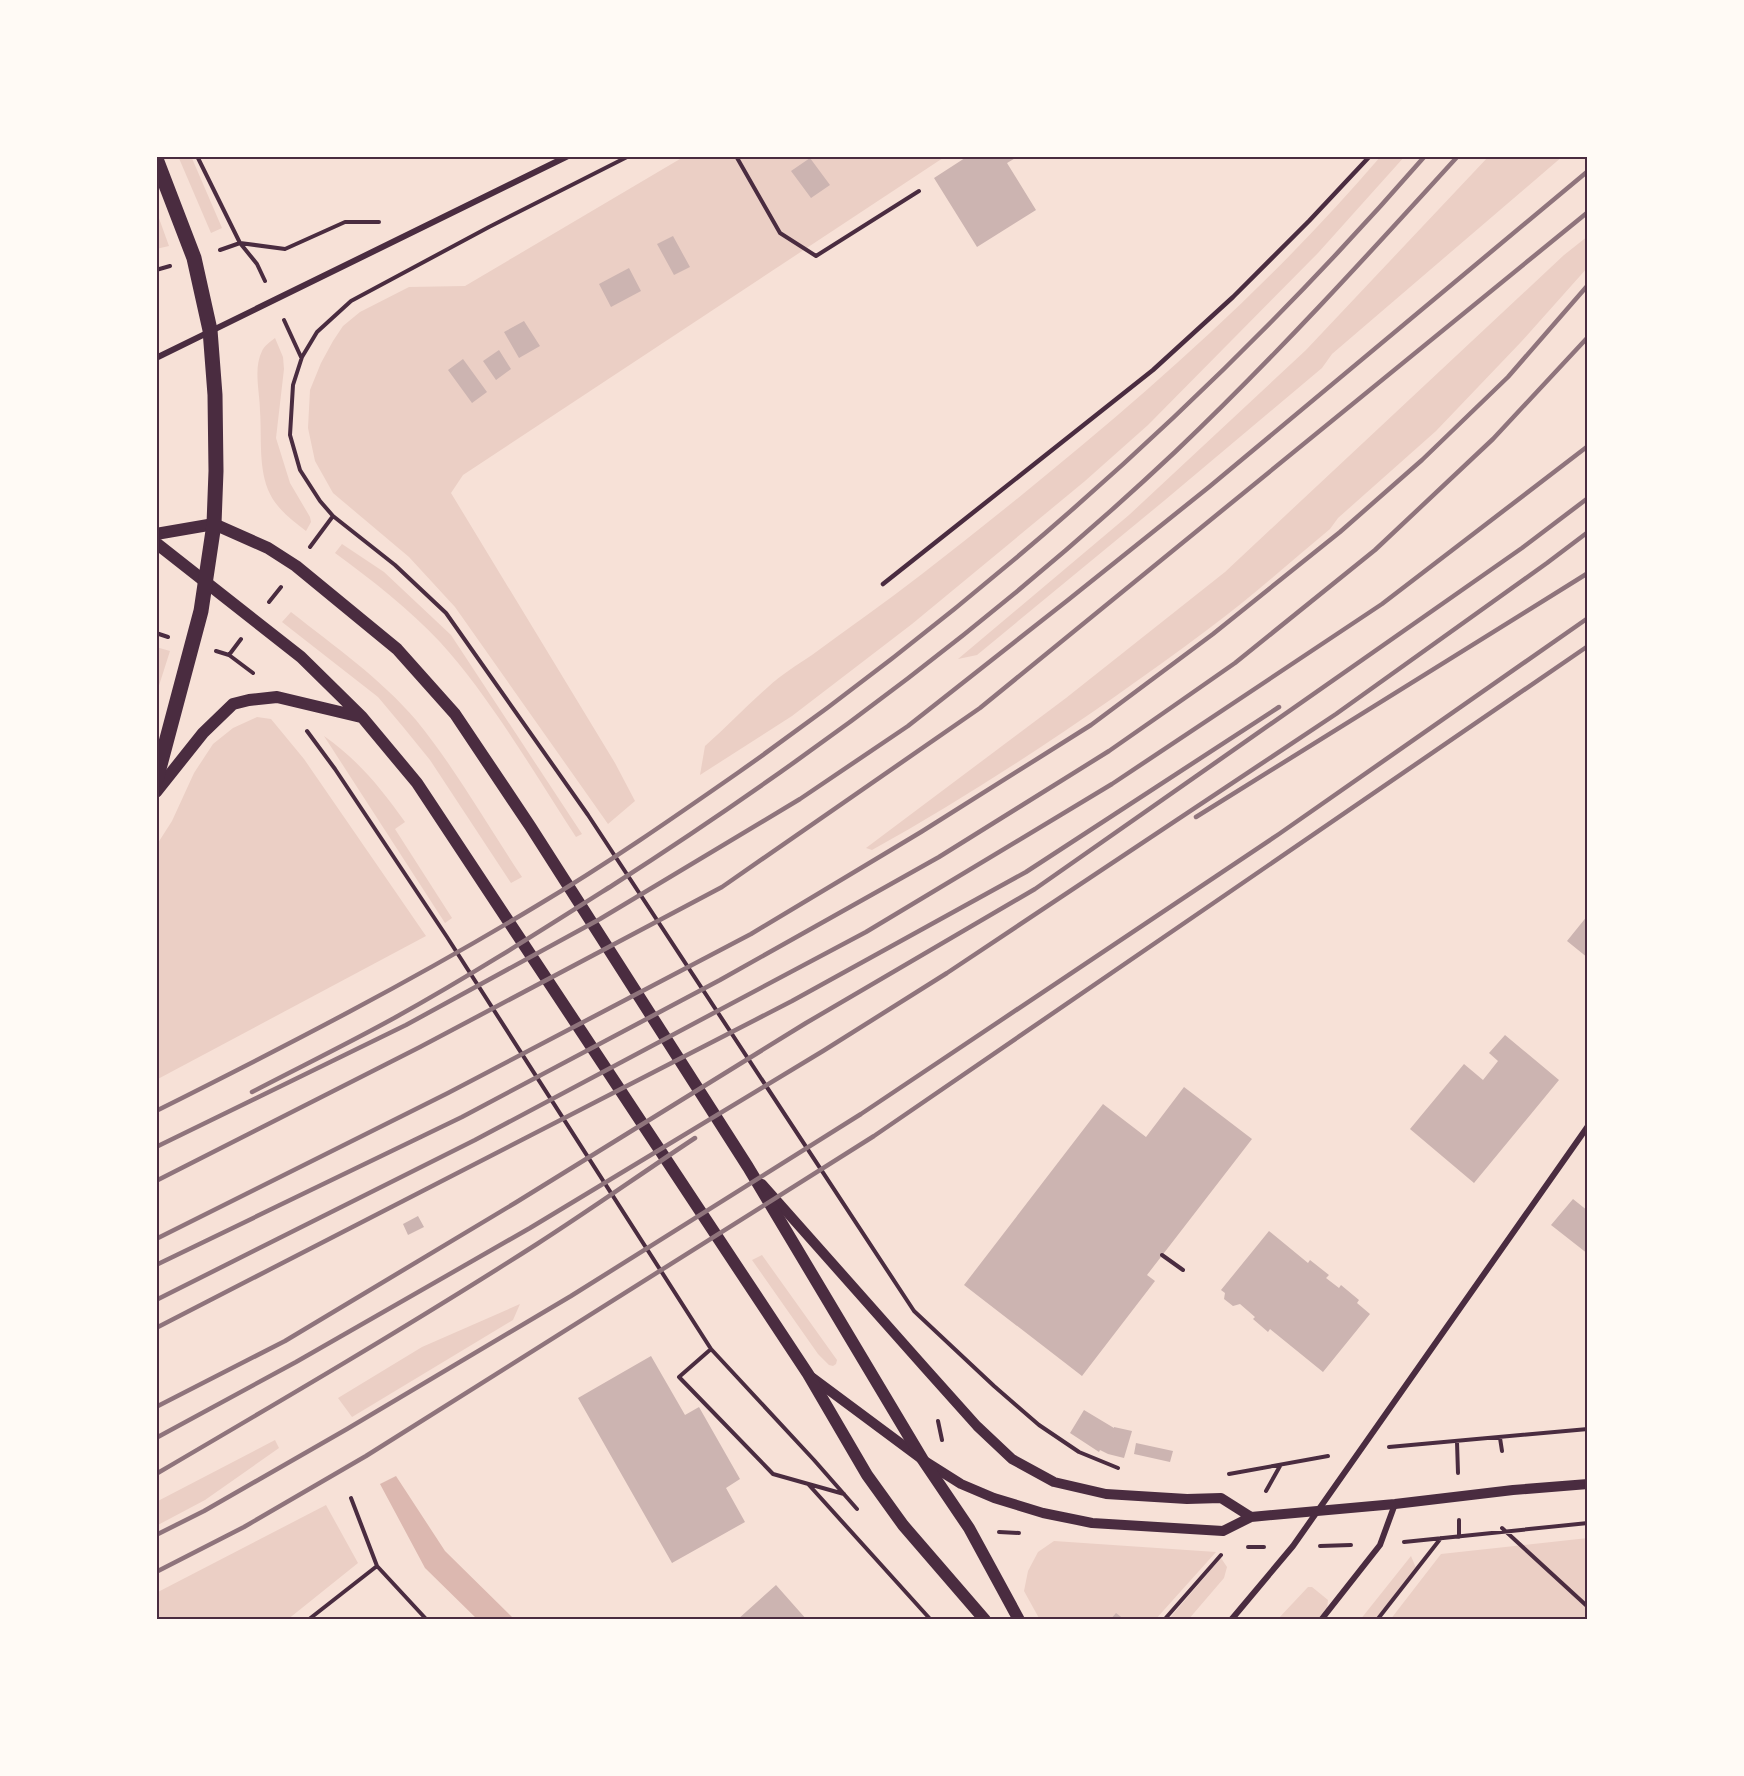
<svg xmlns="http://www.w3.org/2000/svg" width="1744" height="1776" font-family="'Noto Sans',sans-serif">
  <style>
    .green { fill: #ebcfc5 }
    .water { fill: #dcb8b0 }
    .building { fill: #ccb4b1 }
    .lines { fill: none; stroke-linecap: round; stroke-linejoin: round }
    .path { stroke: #4a2c40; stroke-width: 4 }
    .service { stroke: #4a2c40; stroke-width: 4.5 }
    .minor { stroke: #4a2c40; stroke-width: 6 }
    .tertiary { stroke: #4a2c40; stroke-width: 10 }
    .secondary { stroke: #4a2c40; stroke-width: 12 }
    .primary { stroke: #4a2c40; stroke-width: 15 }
    .rail { stroke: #8f747c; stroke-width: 4.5 }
    .neatline { fill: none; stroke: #4a2c40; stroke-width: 2 }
  </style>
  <rect width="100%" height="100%" fill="#f7e1d7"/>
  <path class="green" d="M178,156H191L222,228L211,233Z
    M685,156H946L463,475L451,493L615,763L635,801L608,824L455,607L409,557L333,493L315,461L308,428L310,390L321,363L333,341L343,326L360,312L409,287L465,286Z
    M1381,156H1405L1318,253L1148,425L1085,481L912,624L792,716L700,775L705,746C727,727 746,706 768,687C781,675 797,665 812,655C848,628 886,602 922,574C1085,447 1246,314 1381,156Z
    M1489,156H1563L1332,354L1322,368L1165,500L977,655L958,659L1129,515L1306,350Z
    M156,210L169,246L156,249Z
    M1588,236V267L1521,342L1436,431L1338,518L1330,529C1289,563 1249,599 1207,630C1101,709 987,786 872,850L866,848L1066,698L1225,572L1564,255Z
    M275,338L283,357L284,369L276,438L290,483L310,517L311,522L306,531C292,520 278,510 270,494C258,469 262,439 260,411C260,393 253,369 262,351C264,346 270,342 275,338Z
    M342,544L384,572L451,635L582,834L576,837C534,773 491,698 440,642C409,609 372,580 335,553Z
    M291,612C334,646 380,678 416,720C456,769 487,825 522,877L511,883L430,760L404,728L378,697L282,622Z
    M156,647L170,651L156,695Z
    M257,717L271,719L304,759L426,936L156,1080V846L172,821L194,773L213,744L233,728Z
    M324,736C359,761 380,787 405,822L395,829L452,918L445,923Z
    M762,1255L837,1360L836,1364L833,1366L829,1365L818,1354L752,1260Z
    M520,1304L513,1320L352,1417L338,1398L422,1347Z
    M275,1440L279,1448L205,1500L156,1526V1502Z
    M326,1505L358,1563L287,1620H156V1593Z
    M1588,1538V1620H1390L1441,1554Z
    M1054,1541L1216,1552L1155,1620H1040L1024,1591L1028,1571L1038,1552Z
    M1411,1556L1416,1568L1375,1620H1360Z
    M1221,1558L1227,1567L1224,1578L1188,1620H1168Z
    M1308,1587H1312L1328,1600L1327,1609L1318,1620H1277Z"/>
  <path class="water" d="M396,1476L445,1551L515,1620H478L425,1568L380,1484Z"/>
  <path class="building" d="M968,156H1019L1007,163L1036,210L977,247L934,178Z
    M810,158L830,185L811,198L791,171Z
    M673,236L690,267L674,275L657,244Z
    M629,268L641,291L611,307L599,284Z
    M524,321L540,346L519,358L504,332Z
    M499,350L511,369L496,380L483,361Z
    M463,359L487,392L472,403L448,370Z
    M1588,915V958L1567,941Z
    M1505,1035L1559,1080L1474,1183L1410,1129L1464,1064L1483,1080L1498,1061L1489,1053Z
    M1184,1087L1252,1139L1147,1275L1155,1281L1082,1376L964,1285L1103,1104L1146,1137Z
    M1573,1199L1588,1211V1254L1551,1225Z
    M418,1216L424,1227L408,1235L403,1224Z
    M1269,1231L1308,1263L1310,1260L1329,1275L1326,1278L1339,1288L1341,1285L1359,1300L1357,1303L1370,1314L1323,1372L1270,1329L1268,1332L1253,1319L1255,1317L1240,1304L1233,1306L1224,1299L1225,1293L1221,1290Z
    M651,1356L685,1415L699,1407L740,1479L726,1488L745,1522L672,1563L578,1398Z
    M1084,1410L1114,1428V1427L1132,1431L1124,1458L1108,1454L1100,1450L1099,1452L1070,1433Z
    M1136,1443L1173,1451L1170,1462L1134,1454Z
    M776,1585L807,1620H737Z
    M1116,1613L1125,1620H1110Z"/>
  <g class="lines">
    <path class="path" d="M197,156L240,243L257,264L265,281
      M629,156L489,227L351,301L317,332L302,357L293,385L290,435L300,470L320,501L333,516L395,565L446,613L588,815L914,1311L994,1386L1039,1425L1079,1452L1118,1468
      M736,156L780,233L816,256L919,191
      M220,250L240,243L285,249L345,222H379
      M156,270L170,266
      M284,320L301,357
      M310,547L333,516
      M269,602L281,587
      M156,633L168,637
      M216,651L229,655L253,673
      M229,655L241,639
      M307,731L335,769L447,937L711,1349L814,1460L857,1509
      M1162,1255L1183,1270
      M711,1349L679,1377L773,1474L844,1494
      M938,1421L942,1440
      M1500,1438L1502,1451
      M1457,1442L1458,1473
      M1389,1447L1588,1429
      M1229,1474L1328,1456
      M809,1485L931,1620
      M1266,1491L1280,1466
      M351,1498L377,1566L427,1620
      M1459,1520V1537
      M1502,1528L1588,1607
      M999,1532L1019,1533
      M1404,1542L1588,1523
      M1320,1546L1351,1545
      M1248,1547H1264
      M308,1620L377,1566
      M1164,1620L1221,1555
      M1377,1620L1441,1538"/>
    <path class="service" d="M883,584L1153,370L1233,297L1309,221L1370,156"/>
    <path class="minor" d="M156,358L568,156
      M1231,1620L1293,1546L1588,1126
      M1321,1620L1380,1545L1395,1504"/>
    <path class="tertiary" d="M762,1184L926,1369L977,1426L1012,1459L1054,1482L1106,1494L1187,1499L1221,1498L1251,1517
      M810,1376L923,1460L961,1484L994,1498L1043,1513L1092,1523L1223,1531L1251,1517L1395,1504L1513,1490L1588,1484"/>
    <path class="secondary" d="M156,534L214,524L268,548L296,566L397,649L455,714L530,826L748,1167L923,1460L969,1528L1019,1620
      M156,543L301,657L362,717L417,783L808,1374L867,1475L903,1525L985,1620
      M156,792L203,733L233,704L249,700L277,697L361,717"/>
    <path class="primary" d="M156,159L194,258L210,330L215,395L216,471L214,524L201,611L156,780"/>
    <path class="rail" d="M1196,817L1588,573
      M252,1092C300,1067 349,1043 396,1017C470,976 542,930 613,885C812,757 1003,614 1175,452C1274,358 1366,257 1458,156
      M156,1111C286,1046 414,980 538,905C607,864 673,818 739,772C991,594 1222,389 1425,156
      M156,1147L406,1025L600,919L800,799L908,726L1068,600L1209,487L1588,171
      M156,1181L420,1047L722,887L980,708L1588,212
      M156,1239L448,1093L751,934L921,832L1091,725L1213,634L1340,532L1422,460L1508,377L1588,285
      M156,1265L462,1117L720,980L939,857L1109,751L1235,663L1375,550L1493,439L1588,337
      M156,1300L475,1140L866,932L1112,784L1382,604L1588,446
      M156,1328L792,1001L1026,872L1279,707
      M156,1407L285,1341L515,1203L806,1023L1035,889L1522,548L1588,498
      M156,1438L296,1362L530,1228L823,1051L947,973L1336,714L1547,563L1588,532
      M156,1474C284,1399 412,1324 537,1244C590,1210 642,1173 695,1138
      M156,1535L204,1511L347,1429L571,1296L861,1114L1279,834L1588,618
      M156,1572L244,1527L366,1456L874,1136L1588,646"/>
  </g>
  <rect width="1744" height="1776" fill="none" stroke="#fffaf5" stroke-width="315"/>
  <rect x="158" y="158" width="1428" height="1460" class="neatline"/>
</svg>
